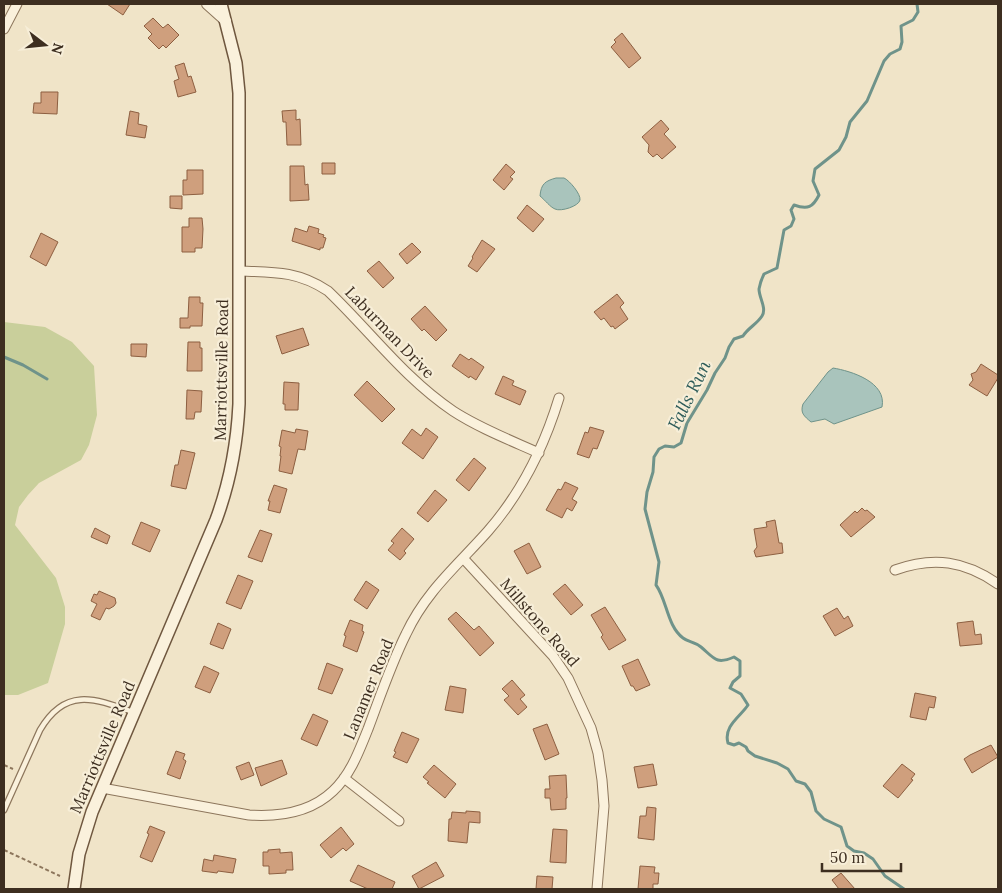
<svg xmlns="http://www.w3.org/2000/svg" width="1002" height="893" font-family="Lora,serif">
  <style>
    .green { fill: #c9cf9b }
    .water { fill: #a9c4bc; stroke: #6f938a }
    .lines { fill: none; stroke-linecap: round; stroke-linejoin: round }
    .stream { stroke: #6f938a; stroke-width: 3 }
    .building { fill: #cf9f7d; stroke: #8d5f41 }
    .service-casing { stroke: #8d765c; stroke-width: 7 }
    .minor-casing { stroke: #8d765c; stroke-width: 11 }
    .tertiary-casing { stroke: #8d765c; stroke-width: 12 }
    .secondary-casing { stroke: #6f573f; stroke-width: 14 }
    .path { stroke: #8d765c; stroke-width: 2; stroke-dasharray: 4 2.5; stroke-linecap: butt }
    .service { stroke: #faf1dc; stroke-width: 4.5 }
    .minor { stroke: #faf1dc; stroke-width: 9 }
    .tertiary { stroke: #faf1dc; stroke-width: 10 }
    .secondary { stroke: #faf1dc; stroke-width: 11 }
    .labels { text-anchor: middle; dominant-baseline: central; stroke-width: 4.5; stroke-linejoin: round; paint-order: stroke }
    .street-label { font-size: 16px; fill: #3d2e20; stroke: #f7eed8 }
    .water-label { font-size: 18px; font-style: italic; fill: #2f5d5a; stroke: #f7eed8 }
  </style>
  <rect width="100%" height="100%" fill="#f0e4c8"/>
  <path class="green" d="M4,322L45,327L72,342L94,366L97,415L89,445L81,460L39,483L28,495L19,507L15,525L56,578L65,607V624L48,683L18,695H4Z"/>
  <path class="water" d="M556,178C559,178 561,178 564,178C569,180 581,194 580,200C579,206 561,212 555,209C550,207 545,200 540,196C541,184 545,181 556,178Z
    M833,368C851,371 887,382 882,407L834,424L825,419L811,422C804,416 800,413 803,404L828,372Z"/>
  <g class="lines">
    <path class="stream" d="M4,357L23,365L47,379
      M904,889L885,876L873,859L864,853L854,851L847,846L841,827L824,819L816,811L811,792L805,784L796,781L788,769L777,763L755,756L748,751L746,747L739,743L734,745L728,743C723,726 741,716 748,705L741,694L730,688L733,682L740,676V661L734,657C716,665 714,658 701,647C695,642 688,642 683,638C667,626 667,600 656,585L659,562L645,509L647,492L653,472L654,457L659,449L665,446L674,447L681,443L687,423L707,390L715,373L725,358L729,347L734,339L743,336C748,328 757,324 762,316C767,308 759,298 759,289C760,284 762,278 764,274L777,268L784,230L791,226L794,219L791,210L794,205C808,210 813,207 819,195L813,181L815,169L839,150L846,137L850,122L867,101L884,61L890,54L900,49L902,42L901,26L913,20L918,12L917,4"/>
  </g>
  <path class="building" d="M107,4H130L123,15Z
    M153,18L163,28L168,24L179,35L166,48L163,45L159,49L148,38L152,34L144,26Z
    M622,33L641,58L629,68L611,47L616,42L614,40Z
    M184,63L188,77L191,76L196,92L178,97L174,81L179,79L175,66Z
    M41,92H58L57,114L33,113L34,103H41Z
    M296,110V120L300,119L301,145H287L286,122H283L282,111Z
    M130,111L139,113L138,124L147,126L145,138L126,135Z
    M661,120L669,129L664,134L676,147L662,159L657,154L653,157L648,152L649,145L642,137Z
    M322,163H335V174H322Z
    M506,164L515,172L510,177L513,179L504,190L493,180Z
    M290,166H304L305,185L308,184L309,200L290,201Z
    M187,170H203V194L183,195V180H187Z
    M170,196H182V209L170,208Z
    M527,205L544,219L533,232L517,218Z
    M189,218H202L203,229L202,248H195V252H182V227H189Z
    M309,226L319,229L318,233L324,235L323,237L326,238L323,248H320V250L292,241L295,228L307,232Z
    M41,233L58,242L46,266L30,257Z
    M482,240L495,249L477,272L468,266L473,258L472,257Z
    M412,243L421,252L407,264L399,254Z
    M379,261L394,278L383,288L367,271Z
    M617,294L624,303L620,307L628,319L615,329L613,326L611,327L604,318L601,320L594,312Z
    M189,297H200V303H203L202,326H190V328H180V318H188Z
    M425,306L447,330L436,341L424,329L422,331L411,319Z
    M303,328L309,345L282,354L276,336Z
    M188,342H200V348H202V371H187Z
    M131,344H147L146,357L131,356Z
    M460,354L469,360L471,358L484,367L476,380L470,376L469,378L452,366Z
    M981,364L998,375V378L987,396L969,385L973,380L971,374L976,372Z
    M503,376L514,381L512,385L526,391L520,405L495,394Z
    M367,381L395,409L382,422L354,395Z
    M284,382L299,383L298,410H285V404H283Z
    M187,390L202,391L201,412H195L194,419H186Z
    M590,427L604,431L597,449L593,448L589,458L577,454L585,432L588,433Z
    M426,428L438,437L423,459L402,443L412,429L421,436Z
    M296,429L308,431L305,450L298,449L292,474L279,471L281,456H280L281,447L279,446L282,430L295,433Z
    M181,450L195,453L186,489L171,486L175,465H178Z
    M474,458L486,468L469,491L456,480Z
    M565,482L578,488L572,499L577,502L572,511L567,508L562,518L546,510L558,489L561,490Z
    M274,485L287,489L280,513L268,510L270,501H268Z
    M435,490L447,500L428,522L417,513Z
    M862,508L865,511L867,510L875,517L851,537L840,525L855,511L857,513Z
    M775,520L779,543H782L783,553L756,557L754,551L757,547L754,529L767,527L766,522Z
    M141,522L160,530L150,552L132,544Z
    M95,528L110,536L107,544L91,537Z
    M402,528L414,539L404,551L406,553L400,560L388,550L394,543L391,541Z
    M260,530L272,534L262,562L248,557Z
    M529,543L541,567L527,574L514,551Z
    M238,575L253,581L241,609L226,603Z
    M366,581L379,590L367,609L354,600Z
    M565,584L583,605L571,615L553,594Z
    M99,591L115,598L116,603L114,606L109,609L106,608L100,620L91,616L97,604L91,601L94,594L97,595Z
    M605,607L626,640L609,650L601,637L603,635L591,615Z
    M837,608L844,619L848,616L853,626L835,636L823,616Z
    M456,612L474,630L479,626L494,643L480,656L448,619Z
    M350,620L363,625L362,631L364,632L357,652L343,646L346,636L344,635Z
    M973,621L975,635L981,634L982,644L960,646L957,623Z
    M218,623L231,629L223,649L210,644Z
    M638,659L650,685L636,691L633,686H631L622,666Z
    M327,663L343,669L332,694L318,689Z
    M204,666L219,673L210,693L195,687Z
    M512,680L525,695L520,699L527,707L518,715L504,700L509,696L502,689Z
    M450,686L466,689L463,713L445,710Z
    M915,693L936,697L934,708L929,707L926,720L910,717Z
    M313,714L328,721L317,746L301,739Z
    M547,724L559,754L545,760L533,729Z
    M402,732L419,739L407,763L393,757L396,752L394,751Z
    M991,745L998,757L972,773L964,759L970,755Z
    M176,751L185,754L183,759L186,761L180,779L167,774Z
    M282,760L287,774L261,786L255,768Z
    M249,762L254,775L241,780L236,767Z
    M653,764L657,785L638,788L634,767Z
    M902,764L915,774L911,779L913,780L898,798L883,786Z
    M434,765L456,784L445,798L427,783L429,782L423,777Z
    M566,775L567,798H566V809L551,810L550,798H545V789H550L549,776Z
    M647,807L656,808L654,840L638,838L640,816H646Z
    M466,811L480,812V823L469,822L467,843L448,841L449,819H451L452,812L466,813Z
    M150,826L165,832L152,862L140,857L149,834L147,833Z
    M341,827L354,844L346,851L343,848L331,858L320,845Z
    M553,829L567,830L566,863L550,862Z
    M280,849V853L292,852L293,870H286V873L269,874V866H263V852H268V850Z
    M214,855L236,859L233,873L218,871L217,873L202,871L204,859L213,861Z
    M436,862L444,876L419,889L412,876Z
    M358,865L395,882L392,889H368L350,881Z
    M640,866L655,867L654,873H659L658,884H653V889H638Z
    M841,873L855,889H839L832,880Z
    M537,876L553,877L552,889H536Z"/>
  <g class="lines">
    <defs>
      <path id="service" d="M4,810L40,730C65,687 94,698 133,712"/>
      <path id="minor" d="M4,29L17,4
        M239,271C274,272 298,271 328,291C370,331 404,378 453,411C479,428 510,440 539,453
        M463,558L553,656L568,678L591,728L598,753L602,780L604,806L597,889
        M895,570C934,556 965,561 998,584
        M344,778L399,821
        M102,788L249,815C279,817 310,813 333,791C351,774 359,751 368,729C380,697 391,664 406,634C426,591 458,565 488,531C522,492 544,447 559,398"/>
      <path id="tertiary" d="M207,4L226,21"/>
      <path id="secondary" d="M74,889L79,854L92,812L216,520C230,482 237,445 239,404V93L236,63L221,4"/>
    </defs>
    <use href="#service" class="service-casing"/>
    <use href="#minor" class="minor-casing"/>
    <use href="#tertiary" class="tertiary-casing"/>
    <use href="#secondary" class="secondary-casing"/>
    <path class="path" d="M4,765L13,769
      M4,850L60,876"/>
    <use href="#service" class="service"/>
    <use href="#minor" class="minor"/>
    <use href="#tertiary" class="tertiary"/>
    <use href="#secondary" class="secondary"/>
  </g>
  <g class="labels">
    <g class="street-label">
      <text transform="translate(390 332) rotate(46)">Laburman Drive</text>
      <text transform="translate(221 370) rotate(-89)">Marriottsville Road</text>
      <text transform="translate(540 622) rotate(49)">Millstone Road</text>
      <text transform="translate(368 689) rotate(-68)">Lanamer Road</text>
      <text transform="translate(102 747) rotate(-67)">Marriottsville Road</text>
    </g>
    <g class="water-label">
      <text transform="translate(689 395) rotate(-64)">Falls Run</text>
    </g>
  </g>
  <rect width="1002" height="893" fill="none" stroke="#3d2e20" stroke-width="10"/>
  <g transform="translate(45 45) rotate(106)" stroke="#f7eed8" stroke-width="4" paint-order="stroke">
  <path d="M0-4L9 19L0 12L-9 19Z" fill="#3d2e20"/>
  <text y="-8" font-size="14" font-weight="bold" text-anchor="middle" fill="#3d2e20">N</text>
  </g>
  <path d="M822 863v8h79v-8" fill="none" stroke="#3d2e20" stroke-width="2.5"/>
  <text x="830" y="863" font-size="15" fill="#3d2e20" stroke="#f7eed8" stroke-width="4" paint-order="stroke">50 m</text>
</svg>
